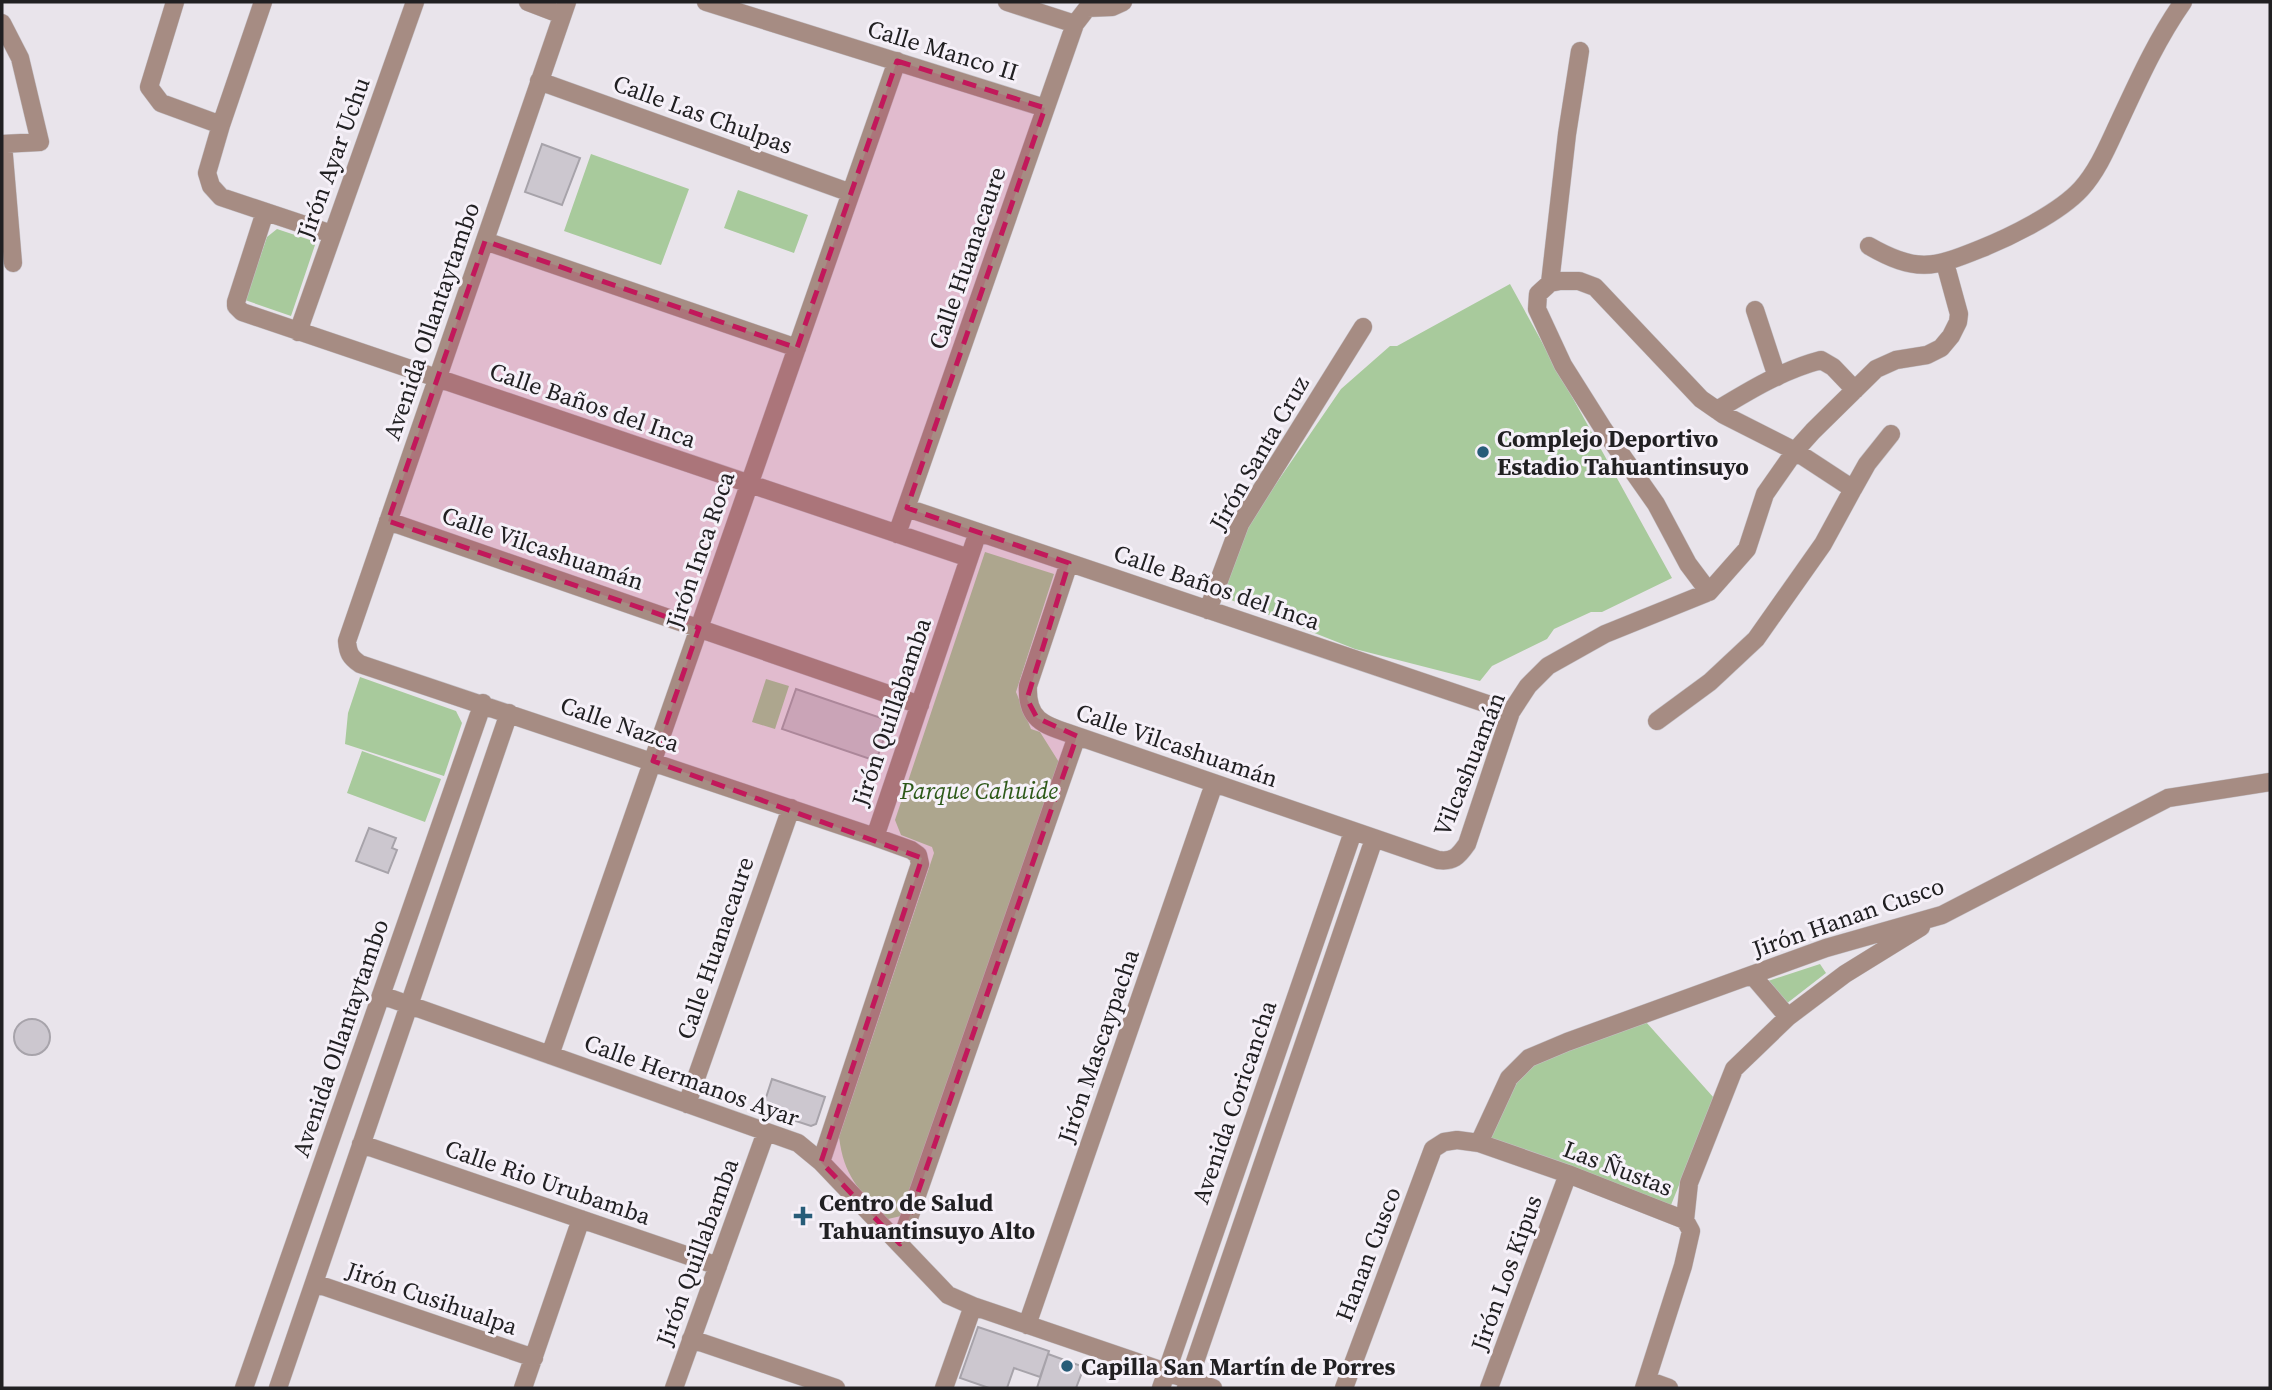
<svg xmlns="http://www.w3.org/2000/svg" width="2272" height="1390" font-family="'Source Serif 4',serif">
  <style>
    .green { fill: #a8ca9c }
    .building { fill: #ccc7cf; stroke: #a7a3aa; stroke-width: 2 }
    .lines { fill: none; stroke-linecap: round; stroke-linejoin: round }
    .street-casing { stroke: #c5c1c7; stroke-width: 19 }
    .street { stroke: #a68c83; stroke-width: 18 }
    .marked { fill: #c2185b; fill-opacity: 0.2; stroke: #c2185b; stroke-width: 5; stroke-dasharray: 14 9; stroke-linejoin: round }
    .poi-dot { fill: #275c78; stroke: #f6f1f9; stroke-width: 2.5 }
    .labels { text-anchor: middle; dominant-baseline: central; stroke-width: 6; stroke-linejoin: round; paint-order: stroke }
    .street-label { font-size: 24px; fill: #212022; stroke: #f6f1f9 }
    .poi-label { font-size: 24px; font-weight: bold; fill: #212022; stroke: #f6f1f9; text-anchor: start }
    .park-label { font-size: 24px; font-style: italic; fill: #2d5919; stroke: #f6f1f9 }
  </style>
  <rect width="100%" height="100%" fill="#e9e4eb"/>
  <path class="green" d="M591,154L689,189L661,265L564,231Z
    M738,190L808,215L794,253L724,228Z
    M277,229L316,242L291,316L245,300L267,237Z
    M1510,284L1672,578L1602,612H1591L1554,629L1547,639L1492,666L1480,681L1355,649L1221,596L1245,529L1341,389L1390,346H1397Z
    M985,552L1054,574L1016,692L1031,729L1040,732L1062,767L901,1216L888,1219L883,1217C858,1188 844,1176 839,1137L934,853L932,847L901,835L895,820Z
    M360,677L456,711L462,723L444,776L345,744L348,713Z
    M766,679L789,686L775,729L752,722Z
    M362,751L441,779L425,822L347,793Z
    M1820,964L1826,973L1786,1004L1768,981Z
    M1646,1022L1714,1098L1671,1205L1487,1140L1518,1076L1529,1065Z"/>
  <path class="building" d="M542,144L580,158L562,205L525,192Z
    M796,689L890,721L876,761L782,729Z
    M369,828L396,838L392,848L397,850L388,873L356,861Z
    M14 1037a18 18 0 1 1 36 0a18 18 0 1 1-36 0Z
    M772,1079L825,1097L816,1124L811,1126L762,1110Z
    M978,1327L1049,1351L1040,1377L1014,1368L1007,1388H989L960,1378Z
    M1048,1354L1084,1367L1076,1388H1037Z"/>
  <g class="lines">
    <defs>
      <path id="street" d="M175,2L149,87L161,103L221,125
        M263,2L221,125L207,173L211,186L221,197L332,234
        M528,2L562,15
        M567,2L347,641C348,653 350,657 360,664L875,837L911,850L918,855L920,864L821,1162
        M706,2L1045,108
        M1007,2L1075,24
        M1087,8L1112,7L1123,2
        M2,23L20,58L40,142L2,144
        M539,81L851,193
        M3,144L13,263
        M265,212L236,302V306L242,312L969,558
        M485,241L797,348
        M1869,246C1916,273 1933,268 1980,249C2010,237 2059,213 2081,189C2099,169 2109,143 2120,120C2139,79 2157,39 2183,2
        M1550,283L1567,134L1580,51
        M1755,310L1777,377
        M298,332L415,2
        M1717,410C1750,390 1783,370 1821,360L1833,367L1855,390
        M1853,489L1867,464L1891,434
        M907,508L1511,712
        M388,521L920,705
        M897,534L1075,24L1092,2
        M1069,563L1028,686C1026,723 1048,726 1077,736L1438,860C1453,862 1458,857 1467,844L1511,712L1528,686L1548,666L1605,634L1709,592L1747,549L1765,494L1795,451L1813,431L1876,369L1896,360L1927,355L1941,348L1951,336L1958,322L1959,314L1945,263
        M1208,610L1240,524L1363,327
        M1657,721L1710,682L1756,639L1823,544L1853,489L1795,451L1724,415L1701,399L1595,287L1579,281H1560L1550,283L1538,294L1537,309L1563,365L1604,430L1656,504L1688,564L1709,592
        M875,837L978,532
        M1752,975L1788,1017
        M381,995L798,1143L821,1162L948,1295L973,1306L1213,1388
        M550,1055L897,61
        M687,1104L791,808
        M1479,1143L1509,1078L1529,1058L1567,1042L1826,948L1942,915L2168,798L2270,782
        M361,1144L718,1266
        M1685,1220L1689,1183L1734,1069L1788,1017L1845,974L1921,927
        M900,1244L1077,736
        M314,1283L534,1358
        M1027,1325L1214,784
        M691,1339L836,1388
        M1647,1380L1669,1388
        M244,1388L483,703
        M278,1388L509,713
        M523,1388L581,1219
        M674,1388L766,1132
        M944,1388L973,1306
        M1161,1388L1353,832
        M1186,1388L1374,839
        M1344,1388L1433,1149L1444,1142L1457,1140L1479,1143L1568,1174L1685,1220L1691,1231L1683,1266L1644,1388
        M1489,1388L1568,1174"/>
    </defs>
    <use href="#street" class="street-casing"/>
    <use href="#street" class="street"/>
  </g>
  <path class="marked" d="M897,61L1045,108L907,508L1069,563L1027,699L1037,718L1077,736L900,1244L821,1162L922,858L653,761L699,628L388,521L485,241L797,348Z"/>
  <g class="poi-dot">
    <circle cx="1483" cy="452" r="7"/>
    <path d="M799.5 1205.5h7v7h7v7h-7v7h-7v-7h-7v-7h7z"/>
    <circle cx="1067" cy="1366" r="7"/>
  </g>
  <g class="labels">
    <g class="street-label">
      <text transform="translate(943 50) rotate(17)">Calle Manco II</text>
      <text transform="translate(703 114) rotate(20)">Calle Las Chulpas</text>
      <text transform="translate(333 158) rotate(-70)">Jirón Ayar Uchu</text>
      <text transform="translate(967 258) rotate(-71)">Calle Huanacaure</text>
      <text transform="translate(431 321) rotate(-71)">Avenida Ollantaytambo</text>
      <text transform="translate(593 405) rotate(19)">Calle Baños del Inca</text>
      <text transform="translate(1259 453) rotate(-60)">Jirón Santa Cruz</text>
      <text transform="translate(543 548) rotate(19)">Calle Vilcashuamán</text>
      <text transform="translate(700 550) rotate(-71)">Jirón Inca Roca</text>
      <text transform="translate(1217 587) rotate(19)">Calle Baños del Inca</text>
      <text transform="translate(891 712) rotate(-71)">Jirón Quillabamba</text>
      <text transform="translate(620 724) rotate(19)">Calle Nazca</text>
      <text transform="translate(1177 745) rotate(19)">Calle Vilcashuamán</text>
      <text transform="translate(1469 764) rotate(-68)">Vilcashuamán</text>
      <text transform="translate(1848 917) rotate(-19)">Jirón Hanan Cusco</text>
      <text transform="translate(715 948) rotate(-71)">Calle Huanacaure</text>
      <text transform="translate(340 1038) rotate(-71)">Avenida Ollantaytambo</text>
      <text transform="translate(1098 1046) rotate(-71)">Jirón Mascaypacha</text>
      <text transform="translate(692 1080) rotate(20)">Calle Hermanos Ayar</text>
      <text transform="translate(1234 1102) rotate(-71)">Avenida Coricancha</text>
      <text transform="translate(1618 1168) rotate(21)">Las Ñustas</text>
      <text transform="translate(548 1182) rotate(19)">Calle Rio Urubamba</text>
      <text transform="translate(697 1252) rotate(-70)">Jirón Quillabamba</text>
      <text transform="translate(1368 1254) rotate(-69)">Hanan Cusco</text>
      <text transform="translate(1506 1273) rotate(-70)">Jirón Los Kipus</text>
      <text transform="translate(432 1298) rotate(19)">Jirón Cusihualpa</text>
    </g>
    <g class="poi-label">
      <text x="1497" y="438">Complejo Deportivo<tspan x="1497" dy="28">Estadio Tahuantinsuyo</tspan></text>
      <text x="819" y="1202">Centro de Salud<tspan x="819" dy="28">Tahuantinsuyo Alto</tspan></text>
      <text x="1081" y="1366">Capilla San Martín de Porres</text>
    </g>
    <g class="park-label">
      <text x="979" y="790">Parque Cahuide</text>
    </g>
  </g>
  <rect width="2272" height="1390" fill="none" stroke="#212022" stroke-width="7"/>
</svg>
